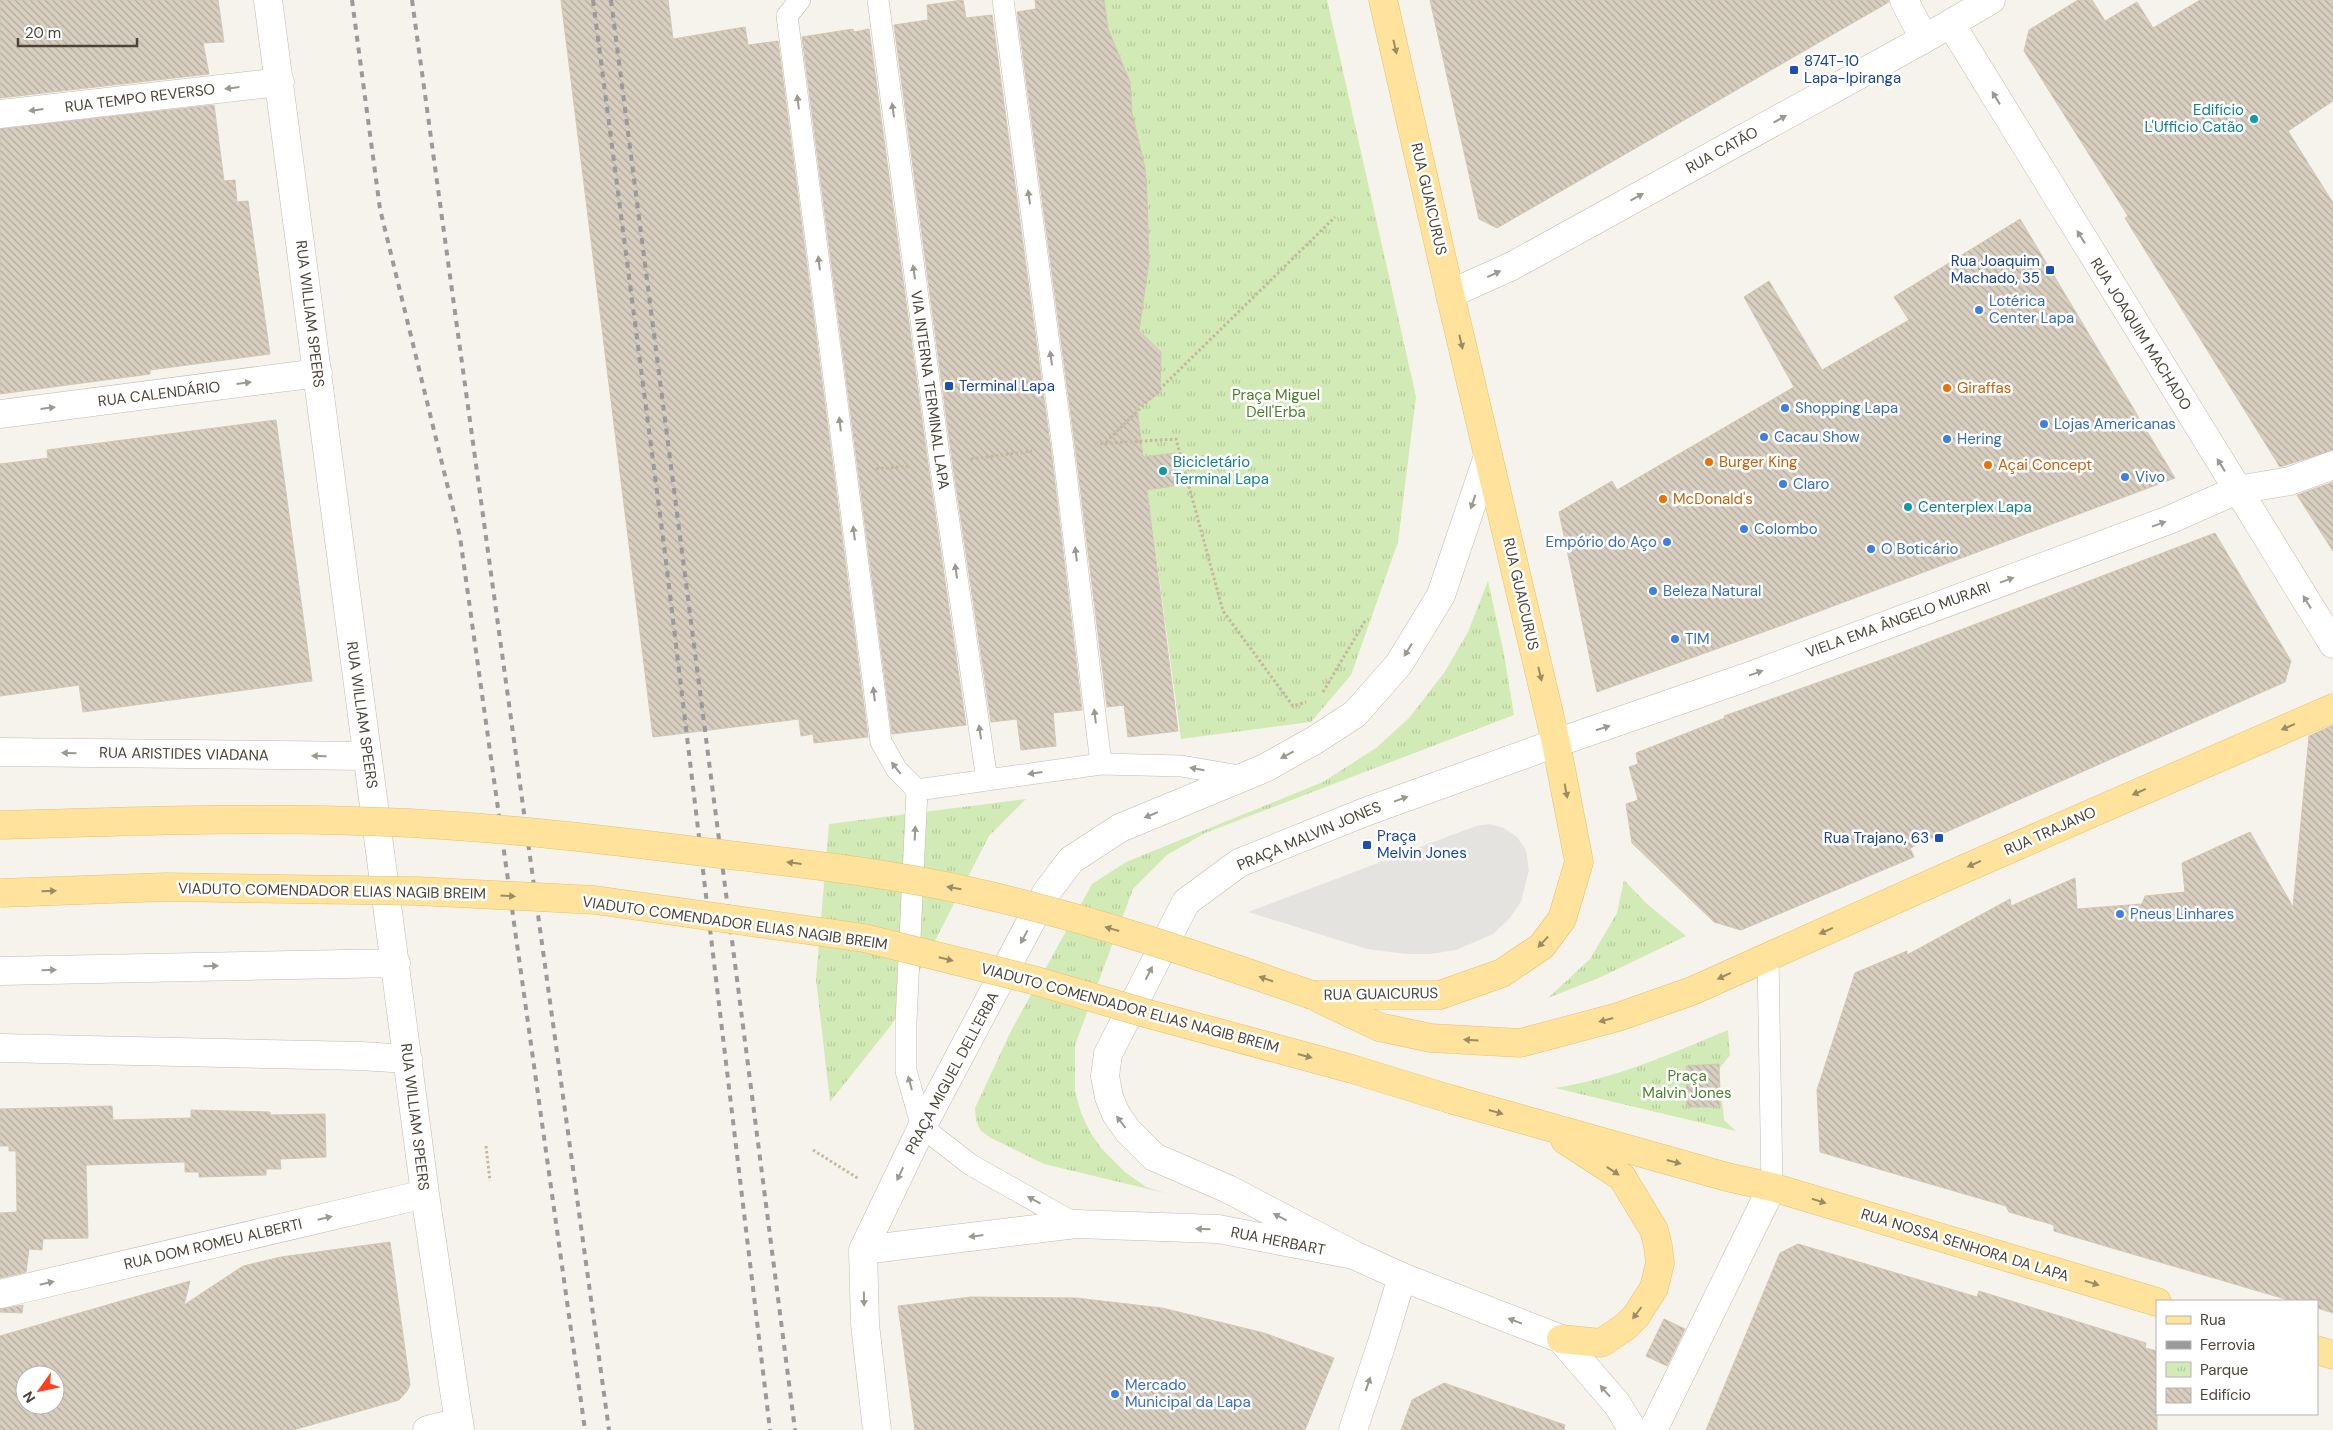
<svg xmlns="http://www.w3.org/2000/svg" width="2333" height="1430" font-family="'DM Sans',sans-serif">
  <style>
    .park { fill: url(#park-tufts) }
    .parking { fill: #e5e3e0 }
    .building { fill: url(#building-back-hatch); stroke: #d3c7b4; fill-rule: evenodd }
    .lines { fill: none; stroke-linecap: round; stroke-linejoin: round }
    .service-casing { stroke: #c2bbae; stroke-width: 22 }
    .pedestrian-casing { stroke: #c2bbae; stroke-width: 29 }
    .minor-casing { stroke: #c2bbae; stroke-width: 29 }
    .tertiary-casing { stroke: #c2bbae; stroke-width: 29 }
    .primary-casing { stroke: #e6c16a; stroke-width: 29 }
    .path { stroke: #c4b79f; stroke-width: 3; stroke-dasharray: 2.5 2.5; stroke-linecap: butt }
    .service { stroke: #fff; stroke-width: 21 }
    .pedestrian { stroke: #fff; stroke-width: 28 }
    .minor { stroke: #fff; stroke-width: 28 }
    .tertiary { stroke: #fff; stroke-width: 28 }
    .primary { stroke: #ffe39c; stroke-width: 28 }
    .rail { stroke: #9a9a9a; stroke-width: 4; stroke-dasharray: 6 6; stroke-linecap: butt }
    .primary-bridge-casing { stroke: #e6c16a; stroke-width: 29; stroke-linecap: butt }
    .primary-bridge { stroke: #ffe39c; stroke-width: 28 }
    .oneway { fill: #9c8c66 }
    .oneway2 { fill: #9c9892 }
    .transit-dot { fill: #1a4fb4; stroke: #fff; stroke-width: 2 }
    .culture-dot { fill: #0f9aa8; stroke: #fff; stroke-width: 2 }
    .shop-dot { fill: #3f7fe0; stroke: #fff; stroke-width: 2 }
    .food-dot { fill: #e8710a; stroke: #fff; stroke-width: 2 }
    .labels { text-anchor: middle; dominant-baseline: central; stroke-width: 5; stroke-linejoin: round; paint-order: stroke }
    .transit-label { font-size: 15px; fill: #164399; stroke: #fff; text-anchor: start }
    .street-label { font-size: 15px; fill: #4b4439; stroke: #fff }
    .culture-label { font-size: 15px; fill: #0d838f; stroke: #fff; text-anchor: start }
    .shop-label { font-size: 15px; fill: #366cbe; stroke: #fff; text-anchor: start }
    .food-label { font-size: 15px; fill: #c56008; stroke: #fff; text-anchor: start }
    .park-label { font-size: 15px; fill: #4a7f2a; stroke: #fff }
  </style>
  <defs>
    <pattern id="park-tufts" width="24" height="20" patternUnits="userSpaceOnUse" patternTransform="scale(1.25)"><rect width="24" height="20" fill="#d2eab5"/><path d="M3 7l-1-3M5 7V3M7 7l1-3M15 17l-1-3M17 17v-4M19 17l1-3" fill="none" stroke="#b6ca9c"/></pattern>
    <pattern id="building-back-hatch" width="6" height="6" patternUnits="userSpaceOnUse" patternTransform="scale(1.25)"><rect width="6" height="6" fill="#d8cfc1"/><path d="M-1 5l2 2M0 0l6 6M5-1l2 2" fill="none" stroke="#b1aa9e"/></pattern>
  </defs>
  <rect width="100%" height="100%" fill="#f6f3ec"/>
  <path class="park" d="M1081,0H1327L1416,397L1398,542L1351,675L1311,722L1181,739Z
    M1488,581L1504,654L1514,715L1205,833L1167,855L1133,889L1075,1045V1091L1081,1113L1090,1132L1101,1148L1125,1172L1146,1187L1165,1193L1044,1164L991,1138L981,1131L976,1121L975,1108L1011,1031L1092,884L1126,862L1323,782L1376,748L1409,718L1444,673L1468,632Z
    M1026,799L989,836L892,1024L830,1102L816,979L829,824Z
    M1624,880L1647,904L1686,936L1601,977L1548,998L1590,959L1617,913Z
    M1728,1030L1730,1055L1719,1069L1724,1120L1736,1131L1555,1088C1618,1078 1670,1054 1728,1030Z"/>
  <path class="parking" d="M1489,824L1504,828L1517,837L1526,850L1529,870L1521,902L1509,919L1493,934L1456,950L1430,954H1406L1367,949L1248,912L1476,826Z"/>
  <path class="building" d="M0,0H218L224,42L203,43L209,74L0,98Z
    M561,0H668L673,39L745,27L748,45L778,41L868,737L814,743L813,734L801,736L799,719L653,737Z
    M963,0L966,18L992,15L1051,450L1082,710L1053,713L1056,746L1021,750L1017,719L991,722L952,460L894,25L928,20L927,5Z
    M1035,0H1104L1108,29L1130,82L1132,113L1145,168L1147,197L1149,261L1139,331L1161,352L1160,393L1137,408L1143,457L1175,453L1180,485L1147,490L1178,731L1128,737L1124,705L1107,707L1075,446L1017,12L1036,9Z
    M1430,0H1888L1889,2L1497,228L1479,219Z
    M2078,0H2092L2105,21L2137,2L2153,28L2200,0H2333V101L2288,131L2333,203V450L2280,467L2125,218L2128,216L2024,51L2029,30Z
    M853,29L854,32L869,29L928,464L966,725L892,734L802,37Z
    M214,105L224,181L235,180L237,202L248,201L270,354L150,370V374L0,394V129Z
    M2020,219L2175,478L1780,626L1597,692L1559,512L1612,481L1617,490L1794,387L1744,297L1769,281L1822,370L1909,320L1894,297Z
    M276,420L312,681L83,712L79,685L0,696V464L48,458L47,450Z
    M2333,482V551L2297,495Z
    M2215,533L2291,661L2285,682L1910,848L1914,857L1741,930L1714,922L1632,843L1626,804L1638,800L1629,767L1638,764L1636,753L1725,718L1724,716L1892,656Z
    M2333,725V1313L2317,1308V1301H2292L2078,1238L2054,1231V1225L2009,1212L2006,1206L1820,1152L1817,1090L1855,973L1907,951V955L2010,899L2011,906L2075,878L2077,909L2142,904L2145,896L2185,892L2182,863L2250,832L2293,907L2309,736Z
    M1719,1064L1720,1107H1687L1686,1066Z
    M112,1106L113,1120L191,1118V1110L270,1112V1115L325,1114L326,1157L280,1159L281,1169H266V1175L199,1177V1172H185V1162L86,1165L88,1238L43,1239L42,1250L29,1249L26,1272L0,1278V1213L17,1212L16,1151H9V1146H0V1109Z
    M390,1242L410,1385L407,1391L399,1400L293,1430H0V1336L190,1281L184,1305L243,1266L281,1257ZM25,1375H55V1405H25Z
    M1798,1244L1977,1297L1979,1291L2146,1343L2145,1348L2157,1351V1430H1706L1780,1253Z
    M971,1297L1076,1298L1162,1308L1264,1333L1334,1358L1305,1430H915L898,1306Z
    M23,1305L22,1313L0,1312V1309Z
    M1664,1319L1685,1329L1667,1366L1646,1356Z
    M1444,1383L1565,1425L1564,1430H1401L1412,1400Z"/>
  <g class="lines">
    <defs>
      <path id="service" d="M800,0L787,16L881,742L897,770L917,790L906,1022V1071L922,1127L971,1165L1076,1224
        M878,0L940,462L987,780
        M1003,0L1063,448L1101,764
        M917,790L1101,764L1181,766L1245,777
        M1768,956L1772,1187"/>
      <path id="pedestrian" d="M2237,490L2290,481L2333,465
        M1653,1430L1772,1187"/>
      <path id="minor" d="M268,0L425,1194L460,1430
        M1904,0L1924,39
        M1951,24L2333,644
        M0,114L280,82
        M1450,294L1512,266L1924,39L1991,0
        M0,414L318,373
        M1556,743L1744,678L2169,520L2237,490
        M0,752L367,756
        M0,971L396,963
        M0,1048L361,1056L408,1059
        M0,1294L425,1194
        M427,1430L459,1422
        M1353,1430L1381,1346L1402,1277"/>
      <path id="tertiary" d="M863,1250L1076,1224L1218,1229L1354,1255L1402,1277L1561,1339L1617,1404L1633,1430
        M1354,1255L1228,1189L1154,1157L1128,1131L1116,1114L1109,1097L1105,1076L1108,1054L1186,902L1239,863L1365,812L1556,743
        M877,1430L865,1324L863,1250L922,1127L1046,893L1071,860L1120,828L1265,768L1315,740L1355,714L1399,664L1441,595L1488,456"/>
      <path id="primary" d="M1312,995H1440L1502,973L1542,946L1562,919L1579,862L1556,743L1450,294L1383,0
        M1320,999L1379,1027L1431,1038L1520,1043L1618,1017L1692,991L1957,872L2333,708
        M1450,1099L1727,1177L1772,1187L2157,1302
        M1561,1339L1601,1343L1625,1327L1636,1316L1654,1288L1660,1263L1658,1246L1654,1230L1622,1177L1565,1140
        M2317,1350L2333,1355"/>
    </defs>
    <use href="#service" class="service-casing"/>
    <use href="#pedestrian" class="pedestrian-casing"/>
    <use href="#minor" class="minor-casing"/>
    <use href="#tertiary" class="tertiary-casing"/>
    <use href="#primary" class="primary-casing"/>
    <path class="path" d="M1106,442L1335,217
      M1095,444L1176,439L1223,611L1293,706L1306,702
      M971,459L1032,451
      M876,469L910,466
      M1323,692L1365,621
      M486,1146L490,1181
      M813,1150L859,1179"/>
    <use href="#service" class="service"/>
    <use href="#pedestrian" class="pedestrian"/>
    <use href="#minor" class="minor"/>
    <use href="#tertiary" class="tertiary"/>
    <use href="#primary" class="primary"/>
    <path class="rail" d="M352,0L380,209L460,537L585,1430
      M412,0L609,1430
      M593,0L665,553L770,1430
      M611,0L795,1430"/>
    <defs>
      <path id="primary-bridge" d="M0,825C118,822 237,817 355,821C478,824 600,839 721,854C805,864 890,873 973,892C1089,918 1200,956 1312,995
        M0,893L166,887L417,891L595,900L864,938L1033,980L1145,1013L1352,1069L1450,1099"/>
    </defs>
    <use href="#primary-bridge" class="primary-bridge-casing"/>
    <use href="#primary-bridge" class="primary-bridge"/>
  </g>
  <defs><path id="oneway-solid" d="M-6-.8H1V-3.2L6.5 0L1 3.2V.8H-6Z" transform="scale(1.25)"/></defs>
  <g class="oneway">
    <use href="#oneway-solid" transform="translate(1395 47) rotate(77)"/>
    <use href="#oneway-solid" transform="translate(1461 342) rotate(77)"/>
    <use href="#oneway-solid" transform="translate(1540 674) rotate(77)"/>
    <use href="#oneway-solid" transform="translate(2288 727) rotate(156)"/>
    <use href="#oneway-solid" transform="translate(1566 791) rotate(79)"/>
    <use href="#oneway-solid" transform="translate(2139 792) rotate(156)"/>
    <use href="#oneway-solid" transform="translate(794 863) rotate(-173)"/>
    <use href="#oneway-solid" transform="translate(1974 864) rotate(156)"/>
    <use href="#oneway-solid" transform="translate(954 888) rotate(-170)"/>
    <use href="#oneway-solid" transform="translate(49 891) rotate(-2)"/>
    <use href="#oneway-solid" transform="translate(508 896) rotate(3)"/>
    <use href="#oneway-solid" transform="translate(1112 929) rotate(-164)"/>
    <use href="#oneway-solid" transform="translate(1826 931) rotate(156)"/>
    <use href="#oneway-solid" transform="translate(1543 942) rotate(133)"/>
    <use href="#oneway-solid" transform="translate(946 959) rotate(14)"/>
    <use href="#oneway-solid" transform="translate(1724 976) rotate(155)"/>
    <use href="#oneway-solid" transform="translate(1266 979) rotate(-161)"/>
    <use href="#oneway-solid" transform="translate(1606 1020) rotate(165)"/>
    <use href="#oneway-solid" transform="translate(1471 1040) rotate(-177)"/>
    <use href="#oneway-solid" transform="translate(1305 1056) rotate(15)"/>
    <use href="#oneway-solid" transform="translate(1496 1112) rotate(16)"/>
    <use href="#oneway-solid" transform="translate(1674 1162) rotate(15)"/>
    <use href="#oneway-solid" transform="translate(1613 1171) rotate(33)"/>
    <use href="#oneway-solid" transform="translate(1819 1201) rotate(17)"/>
    <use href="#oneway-solid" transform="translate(2092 1283) rotate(17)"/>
    <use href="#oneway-solid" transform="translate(1637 1313) rotate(127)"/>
  </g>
  <g class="oneway2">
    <use href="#oneway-solid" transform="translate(232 88) rotate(173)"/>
    <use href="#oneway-solid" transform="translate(1996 98) rotate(-122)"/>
    <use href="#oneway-solid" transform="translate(798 102) rotate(-97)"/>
    <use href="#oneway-solid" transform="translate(36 110) rotate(173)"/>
    <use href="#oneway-solid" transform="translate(893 110) rotate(-98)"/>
    <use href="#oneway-solid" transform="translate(1780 119) rotate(-29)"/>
    <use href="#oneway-solid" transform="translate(1029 197) rotate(-98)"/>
    <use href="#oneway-solid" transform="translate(1637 197) rotate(-29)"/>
    <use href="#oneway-solid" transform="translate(2081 237) rotate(-122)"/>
    <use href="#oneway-solid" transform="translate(819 263) rotate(-97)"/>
    <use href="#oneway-solid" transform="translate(914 272) rotate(-98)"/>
    <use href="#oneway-solid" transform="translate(1494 274) rotate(-25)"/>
    <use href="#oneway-solid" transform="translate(1051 358) rotate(-98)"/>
    <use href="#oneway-solid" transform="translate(244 383) rotate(-7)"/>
    <use href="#oneway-solid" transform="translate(48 408) rotate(-7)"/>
    <use href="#oneway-solid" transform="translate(840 424) rotate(-97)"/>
    <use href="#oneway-solid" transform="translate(2221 465) rotate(-122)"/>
    <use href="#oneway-solid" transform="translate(1473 502) rotate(109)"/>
    <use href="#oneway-solid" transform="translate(2159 524) rotate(-20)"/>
    <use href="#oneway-solid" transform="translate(854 533) rotate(-97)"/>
    <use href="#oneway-solid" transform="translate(1076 554) rotate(-97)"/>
    <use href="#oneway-solid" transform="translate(956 571) rotate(-98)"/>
    <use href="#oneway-solid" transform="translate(2007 580) rotate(-20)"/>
    <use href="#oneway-solid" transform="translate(2307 602) rotate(-122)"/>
    <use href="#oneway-solid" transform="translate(1408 650) rotate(122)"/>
    <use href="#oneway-solid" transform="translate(1756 673) rotate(-20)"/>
    <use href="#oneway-solid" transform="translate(874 694) rotate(-97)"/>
    <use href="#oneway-solid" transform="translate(1095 716) rotate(-97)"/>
    <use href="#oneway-solid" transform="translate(1603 728) rotate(-18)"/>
    <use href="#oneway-solid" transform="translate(980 732) rotate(-98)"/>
    <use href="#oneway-solid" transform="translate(69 753) rotate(-179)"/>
    <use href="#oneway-solid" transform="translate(1287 755) rotate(152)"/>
    <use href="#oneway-solid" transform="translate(319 756) rotate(-179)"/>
    <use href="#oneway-solid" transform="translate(896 768) rotate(-128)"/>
    <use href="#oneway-solid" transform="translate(1197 769) rotate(-170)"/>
    <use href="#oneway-solid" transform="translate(1035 773) rotate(172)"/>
    <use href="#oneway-solid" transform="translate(1401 799) rotate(-20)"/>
    <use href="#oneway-solid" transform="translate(1151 815) rotate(158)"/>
    <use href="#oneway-solid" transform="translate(915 833) rotate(-87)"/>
    <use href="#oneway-solid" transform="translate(1024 937) rotate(118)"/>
    <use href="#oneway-solid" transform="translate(211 966) rotate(-1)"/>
    <use href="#oneway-solid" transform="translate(49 970) rotate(-2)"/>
    <use href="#oneway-solid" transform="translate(1149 973) rotate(-63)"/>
    <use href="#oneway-solid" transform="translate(910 1083) rotate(-105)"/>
    <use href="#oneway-solid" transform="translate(1121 1122) rotate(-127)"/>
    <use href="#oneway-solid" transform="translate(900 1174) rotate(115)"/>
    <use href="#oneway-solid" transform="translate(1034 1200) rotate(-151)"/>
    <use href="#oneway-solid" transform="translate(1280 1217) rotate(-153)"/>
    <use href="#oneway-solid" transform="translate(325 1218) rotate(-13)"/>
    <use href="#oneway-solid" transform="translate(1203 1229) rotate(-178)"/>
    <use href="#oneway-solid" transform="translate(976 1236) rotate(173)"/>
    <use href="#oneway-solid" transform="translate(47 1283) rotate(-13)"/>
    <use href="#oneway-solid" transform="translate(864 1299) rotate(89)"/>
    <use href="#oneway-solid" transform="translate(1515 1321) rotate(-159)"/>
    <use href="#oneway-solid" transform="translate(1368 1384) rotate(-71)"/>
    <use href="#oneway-solid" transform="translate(1605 1391) rotate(-131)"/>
  </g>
  <g class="transit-dot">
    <rect x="1789" y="65" width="10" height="10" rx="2.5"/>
    <rect x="2045" y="265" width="10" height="10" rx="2.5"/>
    <rect x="944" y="381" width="10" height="10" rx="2.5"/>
    <rect x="1934" y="833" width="10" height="10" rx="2.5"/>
    <rect x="1362" y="840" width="10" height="10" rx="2.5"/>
  </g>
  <g class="culture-dot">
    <circle cx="2254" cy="119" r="5"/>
    <circle cx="1163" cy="471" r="5"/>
    <circle cx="1908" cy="507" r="5"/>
  </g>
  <g class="shop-dot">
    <circle cx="1979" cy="310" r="5"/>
    <circle cx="1785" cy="408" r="5"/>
    <circle cx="2044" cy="424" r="5"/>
    <circle cx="1764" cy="437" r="5"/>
    <circle cx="1947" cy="439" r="5"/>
    <circle cx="2125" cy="477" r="5"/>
    <circle cx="1783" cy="484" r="5"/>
    <circle cx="1744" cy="529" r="5"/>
    <circle cx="1667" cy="542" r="5"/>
    <circle cx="1871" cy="549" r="5"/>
    <circle cx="1653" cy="591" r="5"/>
    <circle cx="1675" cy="639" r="5"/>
    <circle cx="2120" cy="914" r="5"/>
    <circle cx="1115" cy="1394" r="5"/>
  </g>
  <g class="food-dot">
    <circle cx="1947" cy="388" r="5"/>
    <circle cx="1709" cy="462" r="5"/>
    <circle cx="1988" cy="465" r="5"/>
    <circle cx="1663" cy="499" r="5"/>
  </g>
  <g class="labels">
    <g class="transit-label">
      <text x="1804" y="61">874T-10<tspan x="1804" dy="17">Lapa-Ipiranga</tspan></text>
      <text x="2040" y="261" text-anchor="end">Rua Joaquim<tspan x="2040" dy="17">Machado, 35</tspan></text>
      <text x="959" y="386">Terminal Lapa</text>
      <text x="1377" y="836">Praça<tspan x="1377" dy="17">Melvin Jones</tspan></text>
      <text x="1929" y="838" text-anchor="end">Rua Trajano, 63</text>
    </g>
    <g class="street-label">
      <text transform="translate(140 98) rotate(-7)">RUA TEMPO REVERSO</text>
      <text transform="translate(1722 150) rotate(-29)">RUA CATÃO</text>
      <text transform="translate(1429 199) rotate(77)">RUA GUAICURUS</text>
      <text transform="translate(310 314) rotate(83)">RUA WILLIAM SPEERS</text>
      <text transform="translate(2141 334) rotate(58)">RUA JOAQUIM MACHADO</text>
      <text transform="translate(930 390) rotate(82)">VIA INTERNA TERMINAL LAPA</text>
      <text transform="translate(159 394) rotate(-7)">RUA CALENDÁRIO</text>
      <text transform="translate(1521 594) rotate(77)">RUA GUAICURUS</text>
      <text transform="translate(1898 620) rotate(-20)">VIELA EMA ÂNGELO MURARI</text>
      <text transform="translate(362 715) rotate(82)">RUA WILLIAM SPEERS</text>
      <text transform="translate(184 754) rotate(1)">RUA ARISTIDES VIADANA</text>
      <text transform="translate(2050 831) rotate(-24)">RUA TRAJANO</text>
      <text transform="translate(1309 836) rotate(-23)">PRAÇA MALVIN JONES</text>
      <text transform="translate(332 891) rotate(1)">VIADUTO COMENDADOR ELIAS NAGIB BREIM</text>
      <text transform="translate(735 923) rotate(8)">VIADUTO COMENDADOR ELIAS NAGIB BREIM</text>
      <text transform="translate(1381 994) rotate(-1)">RUA GUAICURUS</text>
      <text transform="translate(1130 1008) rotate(15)">VIADUTO COMENDADOR ELIAS NAGIB BREIM</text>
      <text transform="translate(952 1073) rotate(-62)">PRAÇA MIGUEL DELL'ERBA</text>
      <text transform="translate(415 1117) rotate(83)">RUA WILLIAM SPEERS</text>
      <text transform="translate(1278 1241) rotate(11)">RUA HERBART</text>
      <text transform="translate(213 1244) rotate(-13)">RUA DOM ROMEU ALBERTI</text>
      <text transform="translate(1965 1245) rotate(17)">RUA NOSSA SENHORA DA LAPA</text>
    </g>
    <g class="culture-label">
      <text x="2244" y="110" text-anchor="end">Edifício<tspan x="2244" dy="17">L'Ufficio Catão</tspan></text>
      <text x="1173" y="462">Bicicletário<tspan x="1173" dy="17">Terminal Lapa</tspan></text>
      <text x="1918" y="507">Centerplex Lapa</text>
    </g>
    <g class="shop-label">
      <text x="1989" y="301">Lotérica<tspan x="1989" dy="17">Center Lapa</tspan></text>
      <text x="1795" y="408">Shopping Lapa</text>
      <text x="2054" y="424">Lojas Americanas</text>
      <text x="1774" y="437">Cacau Show</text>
      <text x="1957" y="439">Hering</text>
      <text x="2135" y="477">Vivo</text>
      <text x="1793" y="484">Claro</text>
      <text x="1754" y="529">Colombo</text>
      <text x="1657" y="542" text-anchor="end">Empório do Aço</text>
      <text x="1881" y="549">O Boticário</text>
      <text x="1663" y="591">Beleza Natural</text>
      <text x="1685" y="639">TIM</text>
      <text x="2130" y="914">Pneus Linhares</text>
      <text x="1125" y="1385">Mercado<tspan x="1125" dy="17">Municipal da Lapa</tspan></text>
    </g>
    <g class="food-label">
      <text x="1957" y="388">Giraffas</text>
      <text x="1719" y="462">Burger King</text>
      <text x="1998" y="465">Açai Concept</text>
      <text x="1673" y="499">McDonald's</text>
    </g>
    <g class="park-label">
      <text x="1276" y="395">Praça Miguel<tspan x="1276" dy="17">Dell'Erba</tspan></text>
      <text x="1687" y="1076">Praça<tspan x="1687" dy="17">Malvin Jones</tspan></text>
    </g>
  </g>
  <rect x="2156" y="1300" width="162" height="115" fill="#ffffff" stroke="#b7b4b0"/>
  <rect x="2166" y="1316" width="25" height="8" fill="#ffe39c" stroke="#b7b4b0"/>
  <text x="2200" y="1325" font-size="15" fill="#4b4439">Rua</text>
  <rect x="2166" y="1341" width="25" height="8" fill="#9a9a9a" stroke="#b7b4b0"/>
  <text x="2200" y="1350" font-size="15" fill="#4b4439">Ferrovia</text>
  <rect x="2166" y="1362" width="25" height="15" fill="url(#park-tufts)" stroke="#b7b4b0"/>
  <text x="2200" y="1375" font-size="15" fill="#4b4439">Parque</text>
  <rect x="2166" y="1388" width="25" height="15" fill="url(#building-back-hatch)" stroke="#b7b4b0"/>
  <text x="2200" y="1400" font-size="15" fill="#4b4439">Edifício</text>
  <g transform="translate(40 1390) rotate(237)"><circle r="24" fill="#ffffff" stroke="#b7b4b0"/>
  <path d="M0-4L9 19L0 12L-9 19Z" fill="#fc3f1d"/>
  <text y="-8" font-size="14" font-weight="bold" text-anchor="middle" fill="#4b4439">N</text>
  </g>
  <path d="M18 38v8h119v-8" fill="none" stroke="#4b4439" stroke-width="2.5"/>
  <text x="25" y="38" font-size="15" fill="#4b4439" stroke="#ffffff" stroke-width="4" paint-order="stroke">20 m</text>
</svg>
